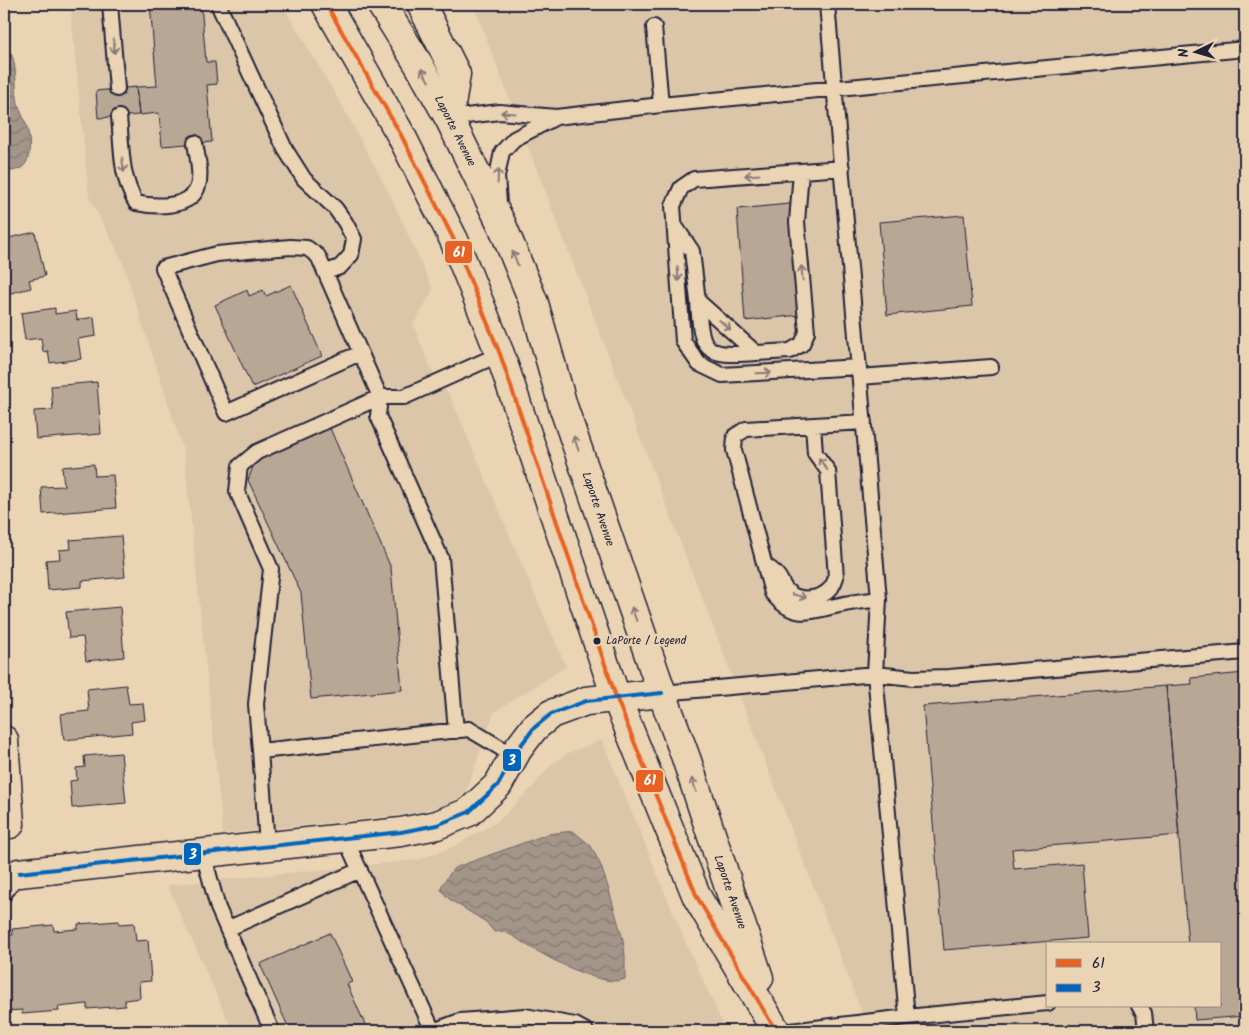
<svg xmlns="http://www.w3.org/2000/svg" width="1249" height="1035" font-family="Kalam,sans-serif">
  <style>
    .built { fill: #dbc6aa; fill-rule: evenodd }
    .water { fill: url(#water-waves); stroke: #6f6769 }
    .building { fill: #b8a795; stroke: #22223b }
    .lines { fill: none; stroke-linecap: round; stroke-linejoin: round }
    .lane-casing { stroke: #22223b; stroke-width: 18 }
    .street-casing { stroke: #22223b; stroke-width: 31 }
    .primary-casing { stroke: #22223b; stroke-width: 31 }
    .lane { stroke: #ead4b3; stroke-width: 14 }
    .street { stroke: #ead4b3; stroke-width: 28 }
    .primary { stroke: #ead4b3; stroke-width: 28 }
    .bus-1-casing { stroke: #ead4b3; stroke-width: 8 }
    .bus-2-casing { stroke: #ead4b3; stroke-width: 8 }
    .bus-1 { stroke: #e86223; stroke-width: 4 }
    .bus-2 { stroke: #0065bd; stroke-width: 4 }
    .oneway { stroke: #867b77 }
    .bus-dot { fill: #22223b; stroke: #ead4b3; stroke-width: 2 }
    .labels { text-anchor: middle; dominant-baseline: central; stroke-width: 5; stroke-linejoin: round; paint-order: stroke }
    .bus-label { font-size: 11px; fill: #22223b; stroke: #ead4b3; text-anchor: start }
    .street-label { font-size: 12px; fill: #22223b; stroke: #ead4b3 }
    .line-badge { stroke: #ead4b3; stroke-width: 2 }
    .badge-label { font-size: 14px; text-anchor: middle; font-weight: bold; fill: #fff }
  </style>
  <defs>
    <pattern id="water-waves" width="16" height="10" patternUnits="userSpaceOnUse" patternTransform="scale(1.25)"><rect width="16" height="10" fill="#a39588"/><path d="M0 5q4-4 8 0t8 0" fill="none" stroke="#847970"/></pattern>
  </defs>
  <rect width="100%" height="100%" fill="#ead4b3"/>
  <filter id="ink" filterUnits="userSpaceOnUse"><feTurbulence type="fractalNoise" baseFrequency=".02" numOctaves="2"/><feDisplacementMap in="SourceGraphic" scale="10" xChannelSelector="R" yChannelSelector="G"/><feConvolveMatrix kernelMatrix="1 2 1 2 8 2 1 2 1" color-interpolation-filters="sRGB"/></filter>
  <g filter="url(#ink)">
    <path class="built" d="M70,4H282L343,107L391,197L433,290L413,325L431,369L450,396L566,667L494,712L466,792L458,799L444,806L410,814L223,834L184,452L121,258L89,197Z
      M473,4H1245V1031H869ZM1048,944H1220V1006H1048Z
      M602,740L684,939L726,1031H233L167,885L417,860L453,847L498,821L531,789L552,764L568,753Z"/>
    <path class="water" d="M4,46C18,52 15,84 17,97C18,108 24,117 27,127C30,139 33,164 19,169C15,171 9,171 4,172Z
      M573,831L591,846L601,866L608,887L623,940L625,955V979C603,989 545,956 525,944C515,938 508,930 494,932L486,922L449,899L441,890L442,885L454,868L548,834Z"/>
    <path class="building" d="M150,4H201L206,62H215L217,84L207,85L212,142L162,146L159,113L139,115L136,87L157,86Z
      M136,87L139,115L98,118L96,91Z
      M799,203L809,314L745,321L737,209Z
      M964,215L972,306L887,315L879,222Z
      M35,232L45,276L29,280L31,288L7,294L4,279V239Z
      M291,285L322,356L252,387L215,305L247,290L249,296L263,290L266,296Z
      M55,308V314L76,311L77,320L94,317L96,336L78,339L81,359L50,363L48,351L43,352L41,338L25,340L21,313Z
      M97,382L101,434L36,439L34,411L53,410L51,386Z
      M329,426L391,568L402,690L311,699L301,593L248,480L256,459Z
      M94,464L95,476L113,475L116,508L43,514L41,487L64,486L62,467Z
      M121,536L125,577L82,581V587L48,590L46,560L60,559L59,550L71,549L70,540Z
      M120,607L124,657L86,661L83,637L69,638L66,612Z
      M1245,673V1016L1195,1020L1194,1006H1220V944H1188L1166,686L1192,684L1191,678Z
      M126,685L129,704L143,703L145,720L131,722L132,733L64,740L61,714L89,711L87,689Z
      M1166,686L1179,835L1012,849L1014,869L1082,863L1088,938L944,950L923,706Z
      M121,753L126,803L72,808L70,781L77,780L76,768L85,767L84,756Z
      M119,921V924L134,923L136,941L148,940L151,981L139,982L140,998L125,1000V1006L87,1009V1004L58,1007L59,1011L22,1014V1010L7,1011L6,995H4V936L13,935L12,929L53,925L54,931L78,929V924Z
      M330,933L352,982L347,984L368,1031H290L260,964Z"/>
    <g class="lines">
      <defs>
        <path id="lane" d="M110,4L117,89
          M218,4L285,149L304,179L335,208L345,222L354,239L351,255L340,267L326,272
          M827,4L879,599L875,674L907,1017L1048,1003
          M654,27L661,105
          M119,117C122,147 120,176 136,203C154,207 191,209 198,186C202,173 197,156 195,143
          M449,118L500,112L556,117L661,105L1245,49
          M842,168L694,179L681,188L673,206L683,341L699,364L722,375L859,367
          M499,203L497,176L502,152L514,139L556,117
          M675,226L692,251L698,301L756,353L790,351L802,344L807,332L797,222L801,171
          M698,301C701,352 704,357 756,353
          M360,353L226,413L163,268L217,254L290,247L307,248L318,256L380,397L378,416L441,558L456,731
          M500,354L404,397H380L257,452L240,466L237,491L271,569L256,704L260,751L469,729L514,756
          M860,377L991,367
          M864,422L746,429L735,436L734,450L772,593C795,621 810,611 840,605C853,602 866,601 879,599
          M765,565C769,568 774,571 777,575C782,580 782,587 788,592C799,602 821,600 831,588C833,585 835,581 836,577L828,471L815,453L813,425
          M662,693L875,674L913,678L949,677L1245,652
          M260,751L267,845
          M345,838L433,1031
          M203,853L218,908L272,1031
          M4,894L19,873
          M227,929L360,870
          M1139,1006L1144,1013L1146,1031
          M433,1031L460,1021L525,1016L575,1025L586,1031
          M790,1031L907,1017"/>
        <path id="street" d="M4,740L10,824
          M19,873L401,832L437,825L469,812L498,785L518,749L534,728L551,714L586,701L662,693"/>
        <path id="primary" d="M326,4L401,135L454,240L500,354L616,697L697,897L776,1031
          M381,4L419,65L449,118L502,225L534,303L563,406L662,693L686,758L759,978
          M421,4L456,74L449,118"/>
      </defs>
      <use href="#lane" class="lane-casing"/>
      <use href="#street" class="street-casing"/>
      <use href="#primary" class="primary-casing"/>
      <use href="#lane" class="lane"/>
      <use href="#street" class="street"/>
      <use href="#primary" class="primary"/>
      <defs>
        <path id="bus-1" d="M326,4L401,135L454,240L500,354L616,697L697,897L776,1031"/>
        <path id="bus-2" d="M19,873L401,832L437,825L469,812L498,785L518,749L534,728L551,714L586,701L662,693"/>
      </defs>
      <use href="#bus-1" class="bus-1-casing"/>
      <use href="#bus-2" class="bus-2-casing"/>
      <use href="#bus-1" class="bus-1"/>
      <use href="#bus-2" class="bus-2"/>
    </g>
    <defs><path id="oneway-shaft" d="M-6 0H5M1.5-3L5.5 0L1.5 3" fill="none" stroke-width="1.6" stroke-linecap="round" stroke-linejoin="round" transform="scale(1.25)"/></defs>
    <g class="oneway">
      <use href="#oneway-shaft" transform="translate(114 46) rotate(86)"/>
      <use href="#oneway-shaft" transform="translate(425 75) rotate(-120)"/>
      <use href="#oneway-shaft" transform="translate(508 113) rotate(-176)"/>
      <use href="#oneway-shaft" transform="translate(123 165) rotate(83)"/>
      <use href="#oneway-shaft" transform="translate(752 175) rotate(176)"/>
      <use href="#oneway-shaft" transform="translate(498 176) rotate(-87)"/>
      <use href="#oneway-shaft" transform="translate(515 258) rotate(-112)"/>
      <use href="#oneway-shaft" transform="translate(802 273) rotate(-95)"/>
      <use href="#oneway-shaft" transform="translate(678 274) rotate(86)"/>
      <use href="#oneway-shaft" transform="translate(725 325) rotate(42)"/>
      <use href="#oneway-shaft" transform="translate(764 373) rotate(-2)"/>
      <use href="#oneway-shaft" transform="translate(576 443) rotate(-109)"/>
      <use href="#oneway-shaft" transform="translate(823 464) rotate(-126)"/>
      <use href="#oneway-shaft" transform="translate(799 596) rotate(15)"/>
      <use href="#oneway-shaft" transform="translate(634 614) rotate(-109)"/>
      <use href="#oneway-shaft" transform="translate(694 785) rotate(-108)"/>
    </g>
  </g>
  <circle class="bus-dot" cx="597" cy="641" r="4.5"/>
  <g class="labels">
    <g class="bus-label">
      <text x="606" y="641">LaPorte / Legend</text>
    </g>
    <g class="street-label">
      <text transform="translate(455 131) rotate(63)">Laporte Avenue</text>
      <text transform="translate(598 509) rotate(71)">Laporte Avenue</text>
      <text transform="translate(730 892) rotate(71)">Laporte Avenue</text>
    </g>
  </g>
  <g class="line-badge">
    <rect x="444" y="240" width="29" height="24" rx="5" fill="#e86223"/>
    <rect x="502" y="748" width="20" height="24" rx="5" fill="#0065bd"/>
    <rect x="635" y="769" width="29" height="24" rx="5" fill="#e86223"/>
    <rect x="183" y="842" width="19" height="24" rx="5" fill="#0065bd"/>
  </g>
  <g class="badge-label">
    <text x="459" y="257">61</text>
    <text x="512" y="765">3</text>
    <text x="650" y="785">61</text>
    <text x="193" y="859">3</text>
  </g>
  <rect width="1249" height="1035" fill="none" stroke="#ead4b3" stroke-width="20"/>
  <rect x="10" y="10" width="1229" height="1015" fill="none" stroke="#22223b" stroke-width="2" filter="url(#ink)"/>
  <rect x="1046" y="942" width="175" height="65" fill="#ead4b3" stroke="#9a8d83"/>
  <rect x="1056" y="959" width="25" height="8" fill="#e86223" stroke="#9a8d83"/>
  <text x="1092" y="968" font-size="15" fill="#22223b">61</text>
  <rect x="1056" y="984" width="25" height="8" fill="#0065bd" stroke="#9a8d83"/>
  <text x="1092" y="992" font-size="15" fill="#22223b">3</text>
  <g transform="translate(1196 52) rotate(265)" stroke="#ead4b3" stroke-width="4" paint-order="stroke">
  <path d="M0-4L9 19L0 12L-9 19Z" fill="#22223b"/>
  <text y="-8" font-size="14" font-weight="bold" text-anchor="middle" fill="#22223b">N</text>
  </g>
</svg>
